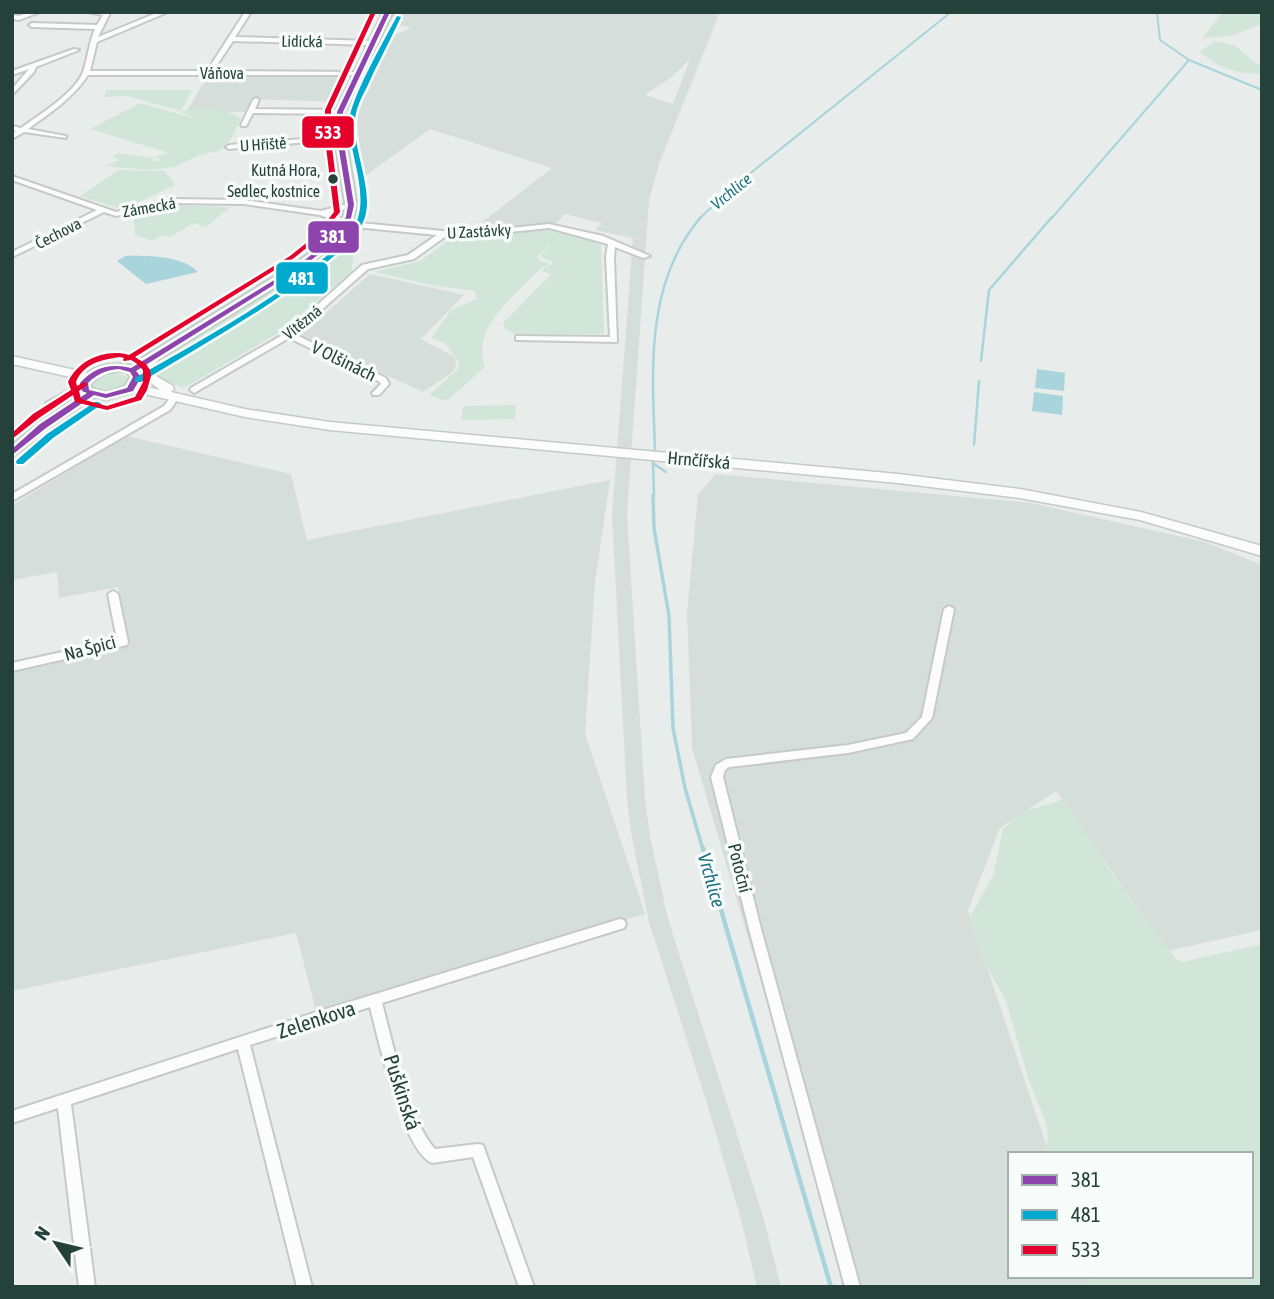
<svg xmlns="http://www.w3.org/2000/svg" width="1274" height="1299" font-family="'Asap Condensed',sans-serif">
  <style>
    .built { fill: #d6dedb; fill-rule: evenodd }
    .green { fill: #d1e6d8 }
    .water { fill: #a9d4db }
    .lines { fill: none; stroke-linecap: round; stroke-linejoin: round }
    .stream-far3 { stroke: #a9d4db; stroke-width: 2 }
    .stream-far2 { stroke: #a9d4db; stroke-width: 2.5 }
    .stream-far1 { stroke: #a9d4db; stroke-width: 3.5 }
    .stream { stroke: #a9d4db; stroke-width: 4.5 }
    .street-casing { stroke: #c5cac8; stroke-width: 4 }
    .secondary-casing { stroke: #c3cbc8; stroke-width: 3 }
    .primary-casing { stroke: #c3ccc9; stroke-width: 3 }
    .street { fill: #fcfcfc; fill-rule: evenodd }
    .secondary { fill: #fcfcfc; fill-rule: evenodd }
    .primary { fill: #cfd7d5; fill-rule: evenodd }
    .bus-1-casing { stroke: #f7fbf9; stroke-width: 5 }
    .bus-2-casing { stroke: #f7fbf9; stroke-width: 5 }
    .bus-3-casing { stroke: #f7fbf9; stroke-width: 5 }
    .bus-1 { fill: #8e44ad; fill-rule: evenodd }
    .bus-2 { fill: #00a9ce; fill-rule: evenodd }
    .bus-3 { fill: #e4002b; fill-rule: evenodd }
    .bus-dot { fill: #24423a; stroke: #f7fbf9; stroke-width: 2.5 }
    .labels { text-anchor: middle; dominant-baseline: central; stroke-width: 7; stroke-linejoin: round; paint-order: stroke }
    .far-street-label { font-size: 16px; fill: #24423a; stroke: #f7fbf9 }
    .bus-label { font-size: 16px; fill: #24423a; stroke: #f7fbf9; text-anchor: end }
    .far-water-label { font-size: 16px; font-style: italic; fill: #1c6f80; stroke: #f7fbf9 }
    .street-label { font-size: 18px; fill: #24423a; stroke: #f7fbf9 }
    .water-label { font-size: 19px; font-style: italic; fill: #1c6f80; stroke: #f7fbf9 }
    .near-street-label { font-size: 21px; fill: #24423a; stroke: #f7fbf9 }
    .line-badge { stroke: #f7fbf9; stroke-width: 2.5 }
    .badge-label { font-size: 19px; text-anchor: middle; font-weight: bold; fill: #fff }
  </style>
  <rect width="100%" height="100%" fill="#e8edeb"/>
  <path class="built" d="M395,12H720L659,164L649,201L627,514L645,799L650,836L668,919L763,1216L781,1287H757L741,1220L706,1100L649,922L632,838L627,800L612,515L633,238L595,230L602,223L565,214L556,223L472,230L552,168L430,129L357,182L349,114L382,41L394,39L391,36L411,28L390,23ZM690,59L673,104L645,95L672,77Z
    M208,75H350L338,102L254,99L247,112L187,111Z
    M370,274L464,295L421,339L455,357L456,365L453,372L423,392L300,336Z
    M127,436L291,474L307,540L610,480L595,582L585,734L645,914L316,1011L296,933L12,991V672L130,646L118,587L59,598L57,572L12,580V505Z
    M715,474L1031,503L1205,542L1262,565V930L1167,951L1056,791L1000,828L968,910L1047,1147L1046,1154H1010V1276H1087L1091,1287H851L692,748L687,612L698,495Z"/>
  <path class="green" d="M1223,12H1262V24L1231,36L1202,38Z
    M1214,41L1234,45L1262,68V74C1236,73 1221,70 1200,52Z
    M106,90H192L181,111L127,96L104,97Z
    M140,103L200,120L180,112C193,106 231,108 241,119L231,139L221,150L200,155L175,167L149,170L105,166L120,160L112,157L118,153L154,158L150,162L161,160L154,157L169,153L90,129Z
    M118,170L165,171L175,185L123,210L80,196Z
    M166,205L230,207L206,227L193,223L171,237L163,235L152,241L135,235L134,218L149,209Z
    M544,229L601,244L604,334H514L505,329L503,323L551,274L543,272V269L552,264V262L540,256L558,238L538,256L539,260L550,264L540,269C516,295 470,328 485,367L447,401L429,395L457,370L460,364L445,343L431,338L451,310L477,299L475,291L437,286L374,272L420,261L454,237Z
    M348,238L356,239L351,272L282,331L184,388L159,380L154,370L164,358L304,269Z
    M114,372L128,377L124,387L108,393L92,387L93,380L102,375Z
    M516,405L515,419L461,420L463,406Z
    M1064,799L1109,869L1176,959L1182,962L1262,944V1287H1091L1087,1276H1251V1154H1046L1048,1134L1046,1123L1028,1078L1006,1001L984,961L969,918L993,876L1003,829L1020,813Z"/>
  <path class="water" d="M125,256C145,255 184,256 198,272L146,284L117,261Z
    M1037,369L1065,373L1064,391L1035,388Z
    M1034,392L1063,396L1062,415L1032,411Z"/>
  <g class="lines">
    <path class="stream-far3" d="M1157,12L1160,40L1189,60L1262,90
      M699,219L732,188L951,12
      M1051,219L1189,60"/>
    <path class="stream-far2" d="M981,361L989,290L1052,217
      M974,445L979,381
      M655,449C652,369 645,282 701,217
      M653,462L654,496
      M654,464L666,472"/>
    <path class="stream-far1" d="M653,495L654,528L669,616L673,728L685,788L703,850"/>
    <path class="stream" d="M703,848L831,1287"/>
    <defs>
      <path id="street" d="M30,12H40L19,20L12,19V15L19,16Z
        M87,12L110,13L98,37L159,12H168L97,42L90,71H207L245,12H251L235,37L372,41L375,43L372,45L233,41L213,71L360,72V74L358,75H88C73,98 50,113 28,129L66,136V138L24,132L12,139V134L16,131L12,130V126L21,128C39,115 75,93 83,72C88,58 89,42 95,29L32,27L29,25L32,23L97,25L103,15Z
        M74,49L79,50L36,67L34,72L12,95V89L29,69L12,75V71Z
        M256,98L259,100L255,109L340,110L343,112L340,114L253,113L246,126H242L241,125L253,100Z
        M340,136L342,137V139L229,149L226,147L229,145Z
        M12,176L116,212L171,199L244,200L321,211L351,203H354V207L329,213L350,222L464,233L549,224L603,236L650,256L643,258L615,247L614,257L617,342L519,340H516V336L610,337L606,257L608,244L549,228L464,237L446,236L414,259L368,269L294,334L386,378L389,384L379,395H373L372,393L381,384L380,382L289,338L194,393L190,390L191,388L286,333L362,265L408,255L437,235L345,226H342V223L320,215L244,204L171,203L116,216L104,212L12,257V252L97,210L12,180Z
        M84,382L88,385L87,387L53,405L50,406L46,403Z
        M175,394L179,397L170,410L12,501V494L164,406L172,395Z
        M12,429L16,430V434L12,435Z
        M113,591L118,594L128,642L127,645L12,671V663L117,640L108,594Z
        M949,606L954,609L932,718L913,739L848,753L729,767L725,770L723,777L761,929L860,1287H845L749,929L711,777L716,765L726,759L848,745L906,733L922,717L944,609Z
        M620,919L624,920L626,924L624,928L382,1003C393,1044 408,1119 435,1149L478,1144L483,1145L534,1287H519L473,1157L432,1163C403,1151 378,1038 370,1007L250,1045L312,1287H297L238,1049L71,1104L95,1287H79L58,1108L12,1123V1111L320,1011Z"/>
      <path id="secondary" d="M157,350L163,354L153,367V374L173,386L174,389L171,392L245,409L330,422L898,474L1020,489L1141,512L1262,546V556L1140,520L1020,498L898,483L330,430L245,417L127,390V384L132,383L160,390L141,375C141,366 147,353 157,350Z
        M12,356L93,374L94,377L88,381L12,364Z"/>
      <path id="primary" d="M383,12H393L345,112L346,138L357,205L353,220L330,249L304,270L140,371L144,377L135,392L106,400L95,398L12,457V445L38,423L81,394L77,383C89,366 110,361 130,365L294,264L322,243L343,217L345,205L334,138L335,112ZM119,371L127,373L130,377L125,386L106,392L92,388L91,383L104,374Z"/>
    </defs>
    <use href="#street" class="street-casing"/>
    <use href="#secondary" class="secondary-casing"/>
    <use href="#primary" class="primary-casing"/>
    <use href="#street" class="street"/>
    <use href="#secondary" class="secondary"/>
    <use href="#primary" class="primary"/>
    <defs>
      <path id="bus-1" d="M385,12H390L343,112V138L354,205L351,218L328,247L301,268L136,371L141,377L133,391L106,398L94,395L46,428L12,455V449L40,424L87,393L82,391L80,383C94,367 111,363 131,368L297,266L324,245L346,217L348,205L337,138V112ZM119,369L130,372L133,377L127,388L106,394L89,390L88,383C97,374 106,370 119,369Z"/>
      <path id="bus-2" d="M397,16L401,17C390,41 377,64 366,89C361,98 356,109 355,119C352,149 375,192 364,220C355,242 331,259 312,273C259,314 199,347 141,382H135V378C182,351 343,264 358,218C367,189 349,152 349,122C350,99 385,39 397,16Z
        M95,402H98L102,404L53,438L23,464H17L16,462L17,460L47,434Z"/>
      <path id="bus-3" d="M371,12H376L331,110V139L340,212L319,238L294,258L135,357L146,364L150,370L151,376L147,390L141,400L107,410L75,402L73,395L39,418L12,439V433L33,414L71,390L68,382C78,360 106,348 129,355L290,256L315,236L334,212L325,139V110ZM120,357L124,358L123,360L124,361L131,360L136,363L143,370V382L135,397L107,406L81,399L79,391L88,384L84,382L77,386L76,382C84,363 101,360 120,357Z"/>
    </defs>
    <use href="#bus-1" class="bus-1-casing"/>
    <use href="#bus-2" class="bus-2-casing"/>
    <use href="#bus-3" class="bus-3-casing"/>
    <use href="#bus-1" class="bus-1"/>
    <use href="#bus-2" class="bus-2"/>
    <use href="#bus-3" class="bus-3"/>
  </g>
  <circle class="bus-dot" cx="333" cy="179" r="6"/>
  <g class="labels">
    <g class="far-street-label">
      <text transform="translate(302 41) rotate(1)">Lidická</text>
      <text x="222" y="73">Váňova</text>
      <text transform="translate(263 144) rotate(-4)">U Hřiště</text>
      <text transform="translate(149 207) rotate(-10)">Zámecká</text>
      <text transform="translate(479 231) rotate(-3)">U Zastávky</text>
      <text transform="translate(58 233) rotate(-27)">Čechova</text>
      <text transform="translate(302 322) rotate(-39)">Vítězná</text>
    </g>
    <g class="bus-label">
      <text x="320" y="170">Kutná Hora,<tspan x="320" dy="21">Sedlec, kostnice</tspan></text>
    </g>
    <g class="far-water-label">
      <text transform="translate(731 191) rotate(-39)">Vrchlice</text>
    </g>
    <g class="street-label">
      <text transform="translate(344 361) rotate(26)">V Olšinách</text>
      <text transform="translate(699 460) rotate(5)">Hrnčířská</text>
      <text transform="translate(90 648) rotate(-15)">Na Špici</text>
      <text transform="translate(740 868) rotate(76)">Potoční</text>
    </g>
    <g class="water-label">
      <text transform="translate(712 880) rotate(74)">Vrchlice</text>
    </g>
    <g class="near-street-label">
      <text transform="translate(316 1019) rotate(-18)">Zelenkova</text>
      <text transform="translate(403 1092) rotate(72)">Puškinská</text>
    </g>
  </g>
  <g class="line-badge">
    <rect x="301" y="115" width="54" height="34" rx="7" fill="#e4002b"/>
    <rect x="307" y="220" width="53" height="34" rx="7" fill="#8e44ad"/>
    <rect x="275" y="261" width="54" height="34" rx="7" fill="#00a9ce"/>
  </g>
  <g class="badge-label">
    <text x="328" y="139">533</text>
    <text x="333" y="243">381</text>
    <text x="302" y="285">481</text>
  </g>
  <rect width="1274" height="1299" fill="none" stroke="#24423a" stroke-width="28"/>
  <rect x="1008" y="1152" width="245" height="126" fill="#f7fbf9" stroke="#a3b1ad" stroke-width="2"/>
  <rect x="1022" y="1175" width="35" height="10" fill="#8e44ad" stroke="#a3b1ad" stroke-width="2"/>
  <text x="1071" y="1187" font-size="21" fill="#24423a">381</text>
  <rect x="1022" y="1210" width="35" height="10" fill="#00a9ce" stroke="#a3b1ad" stroke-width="2"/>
  <text x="1071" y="1222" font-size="21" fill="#24423a">481</text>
  <rect x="1022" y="1245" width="35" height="10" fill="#e4002b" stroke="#a3b1ad" stroke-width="2"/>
  <text x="1071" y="1257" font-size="21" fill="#24423a">533</text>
  <g transform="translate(56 1243) rotate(305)" stroke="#f7fbf9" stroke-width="5" paint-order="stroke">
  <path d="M0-5L12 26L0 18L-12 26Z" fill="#24423a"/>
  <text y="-10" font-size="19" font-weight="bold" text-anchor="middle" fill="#24423a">N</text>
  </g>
</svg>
